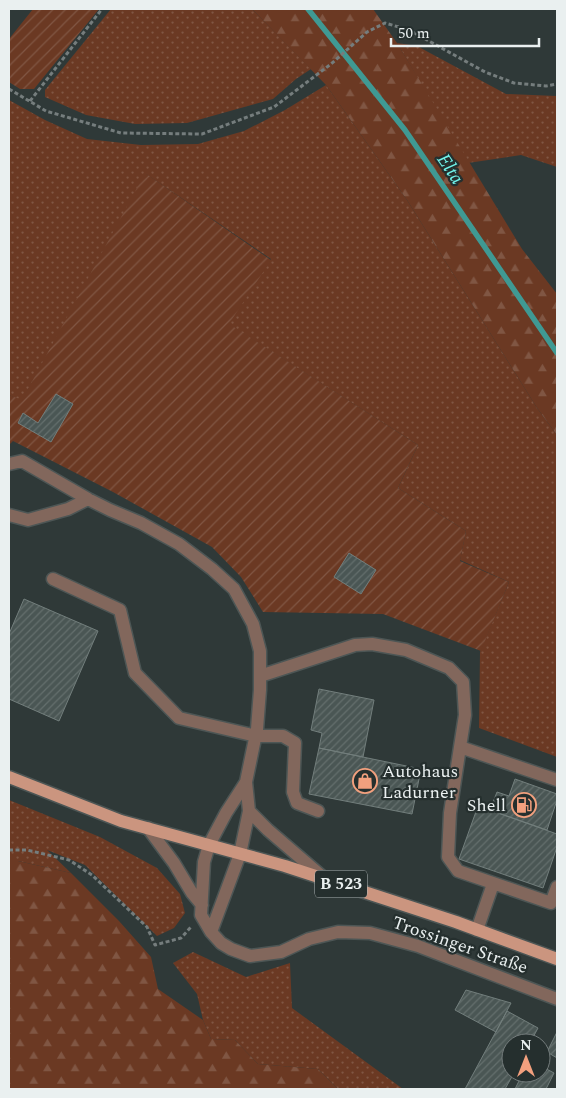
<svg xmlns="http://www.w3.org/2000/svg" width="566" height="1098" font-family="Spectral,serif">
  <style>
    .grass { fill: url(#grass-dots) }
    .forest { fill: url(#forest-firs) }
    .garden { fill: url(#garden-furrows) }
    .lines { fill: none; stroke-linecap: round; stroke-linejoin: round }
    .stream { stroke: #3f9993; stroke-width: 5.5 }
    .building { fill: url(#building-hatch); stroke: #727e7c }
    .minor-casing { stroke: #4d5655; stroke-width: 15 }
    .major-casing { stroke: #4d5655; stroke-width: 15 }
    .path { stroke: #757d7d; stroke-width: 3; stroke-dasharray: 4 2.5; stroke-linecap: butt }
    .minor { stroke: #82675c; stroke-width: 12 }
    .major { stroke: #cb957f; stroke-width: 12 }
    .labels { text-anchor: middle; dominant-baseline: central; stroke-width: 4.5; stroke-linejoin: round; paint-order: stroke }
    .shield { fill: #252f2e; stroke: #afb6b6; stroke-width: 1 }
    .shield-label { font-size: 16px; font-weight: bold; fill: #eaf0f0 }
    .poi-label { font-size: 18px; fill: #eaf0f0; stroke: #252f2e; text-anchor: start }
    .street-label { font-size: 18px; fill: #eaf0f0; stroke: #252f2e }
    .water-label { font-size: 19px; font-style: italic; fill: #71f3ea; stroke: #252f2e }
  </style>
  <defs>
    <pattern id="grass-dots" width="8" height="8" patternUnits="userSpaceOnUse" patternTransform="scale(1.25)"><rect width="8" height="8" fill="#6b3923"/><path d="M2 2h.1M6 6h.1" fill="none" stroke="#805643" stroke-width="1.8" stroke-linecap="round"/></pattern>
    <pattern id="forest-firs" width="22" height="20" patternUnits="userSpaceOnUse" patternTransform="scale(1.25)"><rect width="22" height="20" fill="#6b3923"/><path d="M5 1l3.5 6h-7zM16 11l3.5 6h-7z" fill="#805643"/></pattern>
    <pattern id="garden-furrows" width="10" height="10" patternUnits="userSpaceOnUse" patternTransform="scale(1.25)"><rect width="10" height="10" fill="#6b3923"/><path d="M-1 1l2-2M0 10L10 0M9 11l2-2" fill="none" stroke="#805643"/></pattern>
    <pattern id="building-hatch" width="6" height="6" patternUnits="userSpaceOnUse" patternTransform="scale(1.25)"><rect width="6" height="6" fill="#4a5654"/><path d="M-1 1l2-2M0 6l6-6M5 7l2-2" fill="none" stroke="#646f6d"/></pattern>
  </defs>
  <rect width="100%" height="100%" fill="#2f3938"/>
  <path class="grass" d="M111,9H252L311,69L296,79L273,99L187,123L135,124L86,115L45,97V90Z
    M397,43L417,46L506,94L557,96V167L521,155L468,163Z
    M326,85L407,200L537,408L557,435V757L479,728L480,652L509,582L460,560L466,531L398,488L418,445L228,324L271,259L146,174L22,401L9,395V100L45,120L87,139L141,145L198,144L244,131L285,110Z
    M9,800L100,837L157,868L180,894L185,913L174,928L157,936L85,865L47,850L71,873L18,861H9Z
    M193,952L246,977L290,963L292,1008L403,1089H338L318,1069L258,1064L235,1040L211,1039L203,1020L197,994L173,963Z"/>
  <path class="forest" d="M252,9H373L397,43L522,249L557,294V435L537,408L407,200L326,85Z
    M9,861H18L71,873L119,921L151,957L158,989L203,1020L211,1039L235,1040L258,1064L318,1069L338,1089H9Z"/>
  <path class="garden" d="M33,9H99L34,89H20L9,82V39Z
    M145,173L271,260L229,324L418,445L398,488L466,531L460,561L509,582L481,651L383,614L263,612L241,577L212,547L113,492L13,441L9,445V395L22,400Z"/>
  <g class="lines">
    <path class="stream" d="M308,9L405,130L557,353"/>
  </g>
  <path class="building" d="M56,394L73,404L51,442L18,423L23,413L38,423Z
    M349,553L376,570L361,594L334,577Z
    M24,599L98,631L59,721L9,699V634Z
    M319,689L374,700L363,757L319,748L322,733L311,730Z
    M319,748L421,769L412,814L309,794Z
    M515,779L557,794V800L547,830L490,810L497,792L509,796Z
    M478,806L557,834V847L543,888L459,859Z
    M466,990L511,1003L496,1032L455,1010Z
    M507,1011L538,1028L530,1043H511V1073H514L505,1089H465Z
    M557,1032V1058L547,1052Z
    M541,1066L554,1073L546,1089H515L523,1073H541Z"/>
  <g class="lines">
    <defs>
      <path id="minor" d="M9,464L22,461L88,499
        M9,515L28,520L68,509L88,499L110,510L141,523L179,544L212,569L234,589L253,624L260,651V690L257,729L246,782L249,811L240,854L211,932
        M53,579L120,610L135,673L179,718L256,736H283L295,743L293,792L297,803L318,811
        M260,676L355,645L372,644L406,650L449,668L463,682L465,715L460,747
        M557,780L460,747L450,813L448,857L458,871L551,903L557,887
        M246,782L226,813L209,845L204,862L201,915L211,932L221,943L231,949L250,956L281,952L309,939L338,932L370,933L418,946L557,999
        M249,811L268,830L325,879
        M148,828L174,863L192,893L202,905
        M477,930L493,884"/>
      <path id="major" d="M9,777L121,821L285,866L456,922L557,959"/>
    </defs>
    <use href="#minor" class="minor-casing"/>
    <use href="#major" class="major-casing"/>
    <path class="path" d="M9,89L46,111L121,133L202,134L274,107L331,64L367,32L385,23L409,30L485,72L514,83L546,86L557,84
      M30,101L102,9
      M9,850H27L69,860L92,875L147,927L155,945L181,938L191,927"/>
    <use href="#minor" class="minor"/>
    <use href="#major" class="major"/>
  </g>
  <defs>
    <symbol id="shop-ring" viewBox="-11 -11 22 22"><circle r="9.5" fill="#252f2e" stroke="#f2a07e" stroke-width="1.5"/><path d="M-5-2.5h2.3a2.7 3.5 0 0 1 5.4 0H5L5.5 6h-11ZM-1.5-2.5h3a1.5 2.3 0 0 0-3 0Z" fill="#f2a07e"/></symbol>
    <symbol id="fuel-ring" viewBox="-11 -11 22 22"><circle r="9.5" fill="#252f2e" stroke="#f2a07e" stroke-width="1.5"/><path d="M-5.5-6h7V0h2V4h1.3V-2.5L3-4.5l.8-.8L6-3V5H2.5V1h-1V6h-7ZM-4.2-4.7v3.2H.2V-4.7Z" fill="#f2a07e"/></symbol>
  </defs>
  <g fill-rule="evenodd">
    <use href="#shop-ring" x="351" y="767" width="28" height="28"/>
    <use href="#fuel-ring" x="510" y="791" width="28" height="28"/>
  </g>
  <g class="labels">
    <rect class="shield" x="315" y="870.5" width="52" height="27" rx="4"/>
    <g class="shield-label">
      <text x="341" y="884">B 523</text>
    </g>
    <g class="poi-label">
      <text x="382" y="771">Autohaus<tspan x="382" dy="21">Ladurner</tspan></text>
      <text x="506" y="805" text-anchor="end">Shell</text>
    </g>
    <g class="street-label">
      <text transform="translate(460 945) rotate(19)">Trossinger Straße</text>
    </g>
    <g class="water-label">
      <text transform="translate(450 169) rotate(56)">Elta</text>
    </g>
  </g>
  <rect width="566" height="1098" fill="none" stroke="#eaf0f0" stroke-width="20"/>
  <g transform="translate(526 1058)"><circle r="24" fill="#252f2e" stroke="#747c7c"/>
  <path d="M0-4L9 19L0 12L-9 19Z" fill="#f2a07e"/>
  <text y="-8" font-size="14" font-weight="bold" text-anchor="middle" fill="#eaf0f0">N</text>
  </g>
  <path d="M391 38v8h148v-8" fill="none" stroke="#eaf0f0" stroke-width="2.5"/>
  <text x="398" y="38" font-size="15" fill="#eaf0f0" stroke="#252f2e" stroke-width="4" paint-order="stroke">50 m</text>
</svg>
